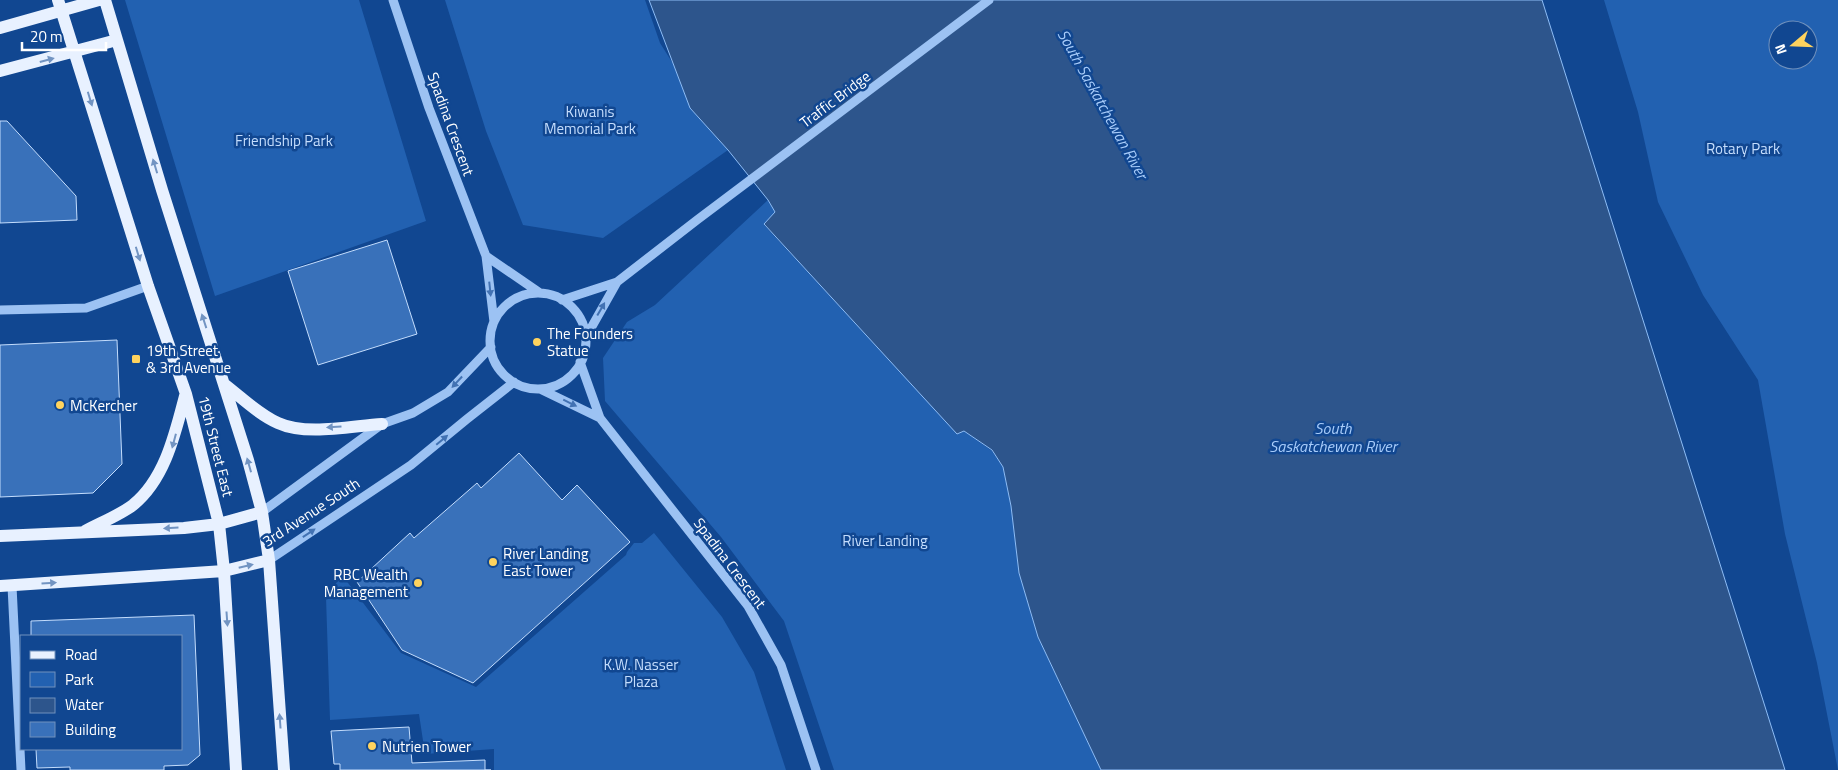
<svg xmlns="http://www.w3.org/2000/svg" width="1838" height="770" font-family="'Titillium Web',sans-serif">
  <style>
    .green { fill: #2261b1; fill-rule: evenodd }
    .water { fill: #2d558c; stroke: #8ebdf6 }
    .building { fill: #3971ba; stroke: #c4ddfd }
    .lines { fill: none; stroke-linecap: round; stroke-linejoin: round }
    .minor { stroke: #9cc2f3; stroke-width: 9 }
    .major { stroke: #e8f1ff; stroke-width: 12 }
    .oneway { fill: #7294c2 }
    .oneway2 { fill: #4272b3 }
    .poi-dot { fill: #ffd35e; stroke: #114791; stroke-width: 2 }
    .labels { text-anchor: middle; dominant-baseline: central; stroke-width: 5; stroke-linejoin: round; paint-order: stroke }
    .street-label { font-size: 15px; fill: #fff; stroke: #114791 }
    .park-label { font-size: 15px; fill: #c4ddfd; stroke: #114791 }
    .poi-label { font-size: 15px; fill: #fff; stroke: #114791; text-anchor: start }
    .water-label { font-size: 16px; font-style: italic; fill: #a8ccfa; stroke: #114791 }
  </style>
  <rect width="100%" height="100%" fill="#114791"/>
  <path class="green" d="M125,0H359L426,221L215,296Z
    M445,0H645L660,43L684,81L690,108L728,150L603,238L523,225L486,131Z
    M1604,0H1838V770L1817,663L1785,534L1758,380L1703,295L1658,202L1638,112ZM1778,30H1808V60H1778Z
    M768,200L775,212L764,225L957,433L964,431L992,451L1003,467L1011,506L1019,573L1038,637L1101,770H834L784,621L721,537L605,401L603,358L627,322L655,305Z
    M654,533L722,617L754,672L786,770H494V749L425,754L419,714L330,720L326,597L342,575L401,653L476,687L626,555L627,552L634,543H642Z"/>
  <path class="water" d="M649,0H1542L1785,770H1101L1038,637L1019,573L1011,506L1003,467L992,450L964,431L957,434L764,224L775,212L768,200L728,150L690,108Z"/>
  <path class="building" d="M0,121H7L76,196L77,220L0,223Z
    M387,240L417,334L318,365L288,271Z
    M117,340L122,464L93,493L0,497V345Z
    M519,453L562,500L577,485L630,542L473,683L402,650L357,582L410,533L414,538L477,483L481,488Z
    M194,615L200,755L188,765L164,766V770H70V767L37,768L36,749H181V636H31V621Z
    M409,727L412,763L485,760V770H491H340V764H334L331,731Z"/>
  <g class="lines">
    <path class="minor" d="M393,0L429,108L486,256L494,322
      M486,256L540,293
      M490 341a48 48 0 1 1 96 0a48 48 0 1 1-96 0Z
      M562,300L617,282L697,220L989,0
      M0,310L86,308L148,286
      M586,337L617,282
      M580,362L600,418L748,606L781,665L816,770
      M540,389L600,418
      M262,512L382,424L413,413L448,392L491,347
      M269,560L411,465L467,419L514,382
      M12,586L21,770"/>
    <path class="major" d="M58,0L148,286L186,394L219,524L224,571L236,770
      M105,0L162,190L248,460L262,512L269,560L284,770
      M0,28L99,0
      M0,71L117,40
      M224,384C241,397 258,414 278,423C306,436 351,426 382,424
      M85,531C100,523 120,515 133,505C165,479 175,434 185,396
      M0,536L184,528L219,524L262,512
      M0,586L224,571L269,560"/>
  </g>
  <defs><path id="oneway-solid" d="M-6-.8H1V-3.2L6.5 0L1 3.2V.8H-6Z" transform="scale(1.25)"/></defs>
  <g class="oneway">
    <use href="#oneway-solid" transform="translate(47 60) rotate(-15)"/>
    <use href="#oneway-solid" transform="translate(90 99) rotate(73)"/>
    <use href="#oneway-solid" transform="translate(155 166) rotate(-107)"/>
    <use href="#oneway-solid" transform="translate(138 254) rotate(73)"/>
    <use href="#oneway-solid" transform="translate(204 321) rotate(-108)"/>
    <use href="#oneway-solid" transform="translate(334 427) rotate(176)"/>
    <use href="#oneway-solid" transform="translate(174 441) rotate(105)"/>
    <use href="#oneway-solid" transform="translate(249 465) rotate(-106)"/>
    <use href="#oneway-solid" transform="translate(171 528) rotate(177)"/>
    <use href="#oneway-solid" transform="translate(246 566) rotate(-13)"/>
    <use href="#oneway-solid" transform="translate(49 583) rotate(-4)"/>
    <use href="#oneway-solid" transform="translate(227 619) rotate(86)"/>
    <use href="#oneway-solid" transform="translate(280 721) rotate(-94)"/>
  </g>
  <g class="oneway2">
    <use href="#oneway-solid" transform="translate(490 289) rotate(84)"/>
    <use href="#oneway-solid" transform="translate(601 309) rotate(-60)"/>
    <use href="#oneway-solid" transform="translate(457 382) rotate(133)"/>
    <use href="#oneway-solid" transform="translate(570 403) rotate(26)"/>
    <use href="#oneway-solid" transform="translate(442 440) rotate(-40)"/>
    <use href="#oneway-solid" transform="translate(309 533) rotate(-34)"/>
  </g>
  <g class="poi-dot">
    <circle cx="537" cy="342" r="5"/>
    <rect x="131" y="354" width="10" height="10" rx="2.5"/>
    <circle cx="60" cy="405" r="5"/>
    <circle cx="493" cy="562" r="5"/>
    <circle cx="418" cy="583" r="5"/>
    <circle cx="372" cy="746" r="5"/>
  </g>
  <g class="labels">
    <g class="street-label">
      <text transform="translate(835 99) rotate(-37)">Traffic Bridge</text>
      <text transform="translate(451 124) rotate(70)">Spadina Crescent</text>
      <text transform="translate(216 446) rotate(76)">19th Street East</text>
      <text transform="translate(311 512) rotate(-33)">3rd Avenue South</text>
      <text transform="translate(730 563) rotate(53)">Spadina Crescent</text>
    </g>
    <g class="park-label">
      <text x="590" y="111">Kiwanis<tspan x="590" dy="17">Memorial Park</tspan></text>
      <text x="284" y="140">Friendship Park</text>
      <text x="1743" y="148">Rotary Park</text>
      <text x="885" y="540">River Landing</text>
      <text x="641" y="664">K.W. Nasser<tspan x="641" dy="17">Plaza</tspan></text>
    </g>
    <g class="poi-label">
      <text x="547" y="333">The Founders<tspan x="547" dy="17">Statue</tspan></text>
      <text x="146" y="350">19th Street<tspan x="146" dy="17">&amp; 3rd Avenue</tspan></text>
      <text x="70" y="405">McKercher</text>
      <text x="503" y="553">River Landing<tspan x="503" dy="17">East Tower</tspan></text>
      <text x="408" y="574" text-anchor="end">RBC Wealth<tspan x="408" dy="17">Management</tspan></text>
      <text x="382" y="746">Nutrien Tower</text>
    </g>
    <g class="water-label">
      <text transform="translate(1103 104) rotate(61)">South Saskatchewan River</text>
      <text x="1333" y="428">South<tspan x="1333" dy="18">Saskatchewan River</tspan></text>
    </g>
  </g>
  <rect x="20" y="635" width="162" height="115" fill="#114791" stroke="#7091bd"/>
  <rect x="30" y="651" width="25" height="8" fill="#e8f1ff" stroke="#7091bd"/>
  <text x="65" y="660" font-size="15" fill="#ffffff">Road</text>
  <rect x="30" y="672" width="25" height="15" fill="#2261b1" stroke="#7091bd"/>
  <text x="65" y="685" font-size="15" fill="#ffffff">Park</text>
  <rect x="30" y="698" width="25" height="15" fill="#2d558c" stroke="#7091bd"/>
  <text x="65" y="710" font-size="15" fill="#ffffff">Water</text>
  <rect x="30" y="722" width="25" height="15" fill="#3971ba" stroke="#7091bd"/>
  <text x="65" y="735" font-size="15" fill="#ffffff">Building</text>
  <g transform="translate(1793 45) rotate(251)"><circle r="24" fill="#114791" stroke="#7091bd"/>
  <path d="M0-4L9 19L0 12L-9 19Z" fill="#ffd35e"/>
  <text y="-8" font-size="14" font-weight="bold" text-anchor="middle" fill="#ffffff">N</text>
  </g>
  <path d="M22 42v8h84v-8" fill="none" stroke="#ffffff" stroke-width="2.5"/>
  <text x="30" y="42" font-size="15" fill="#ffffff" stroke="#114791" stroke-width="4" paint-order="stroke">20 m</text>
</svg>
